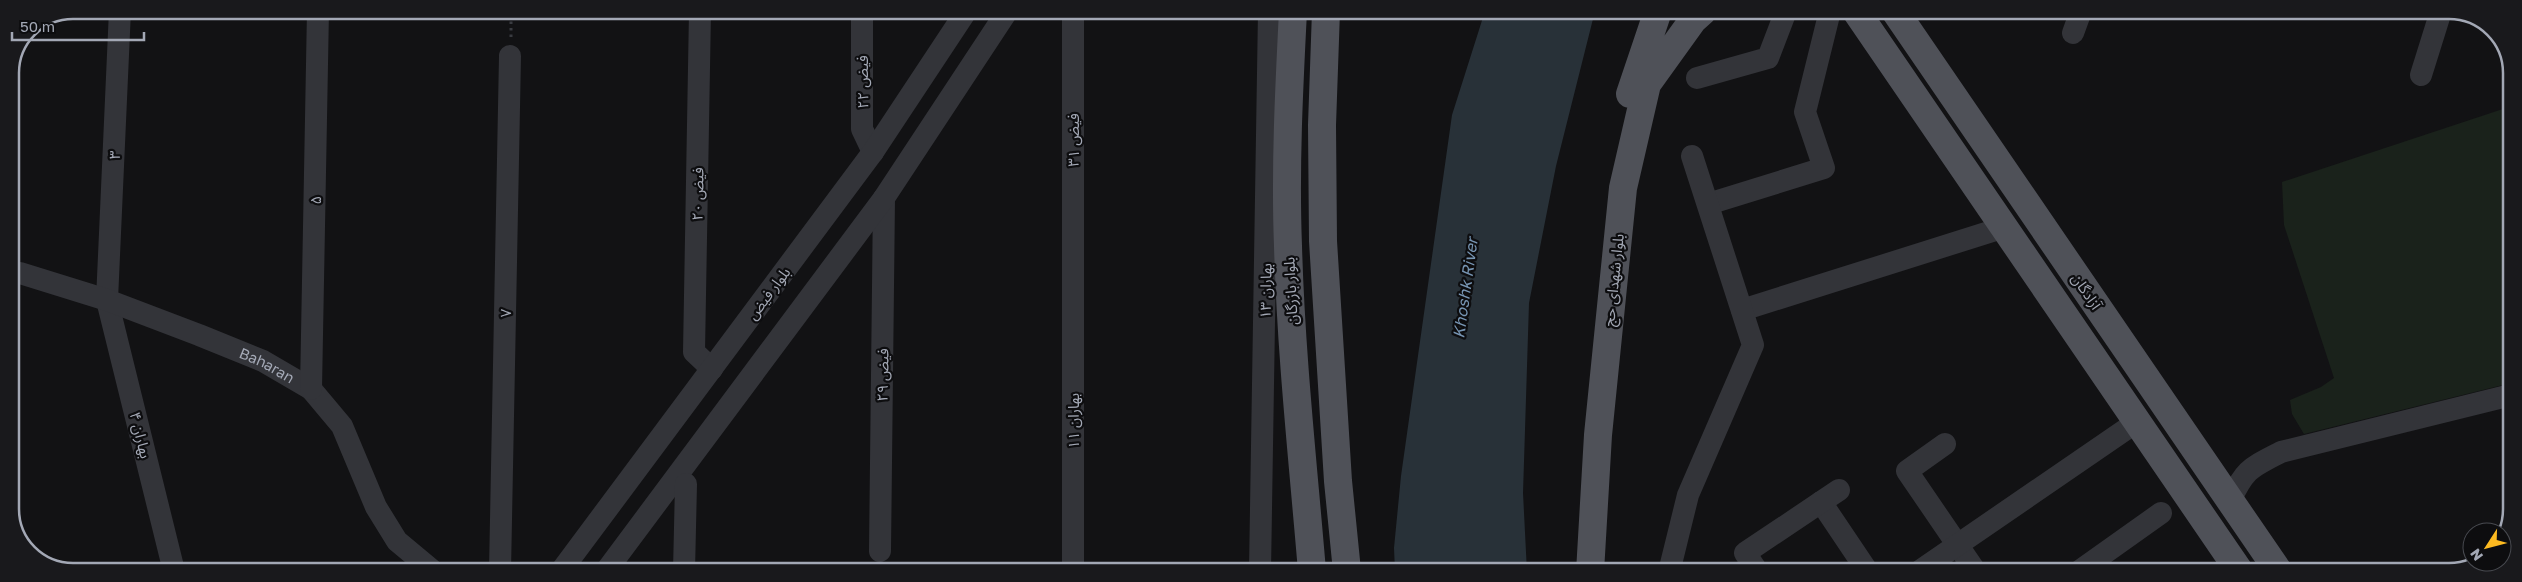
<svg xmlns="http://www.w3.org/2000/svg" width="2522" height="582" font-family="'Golos Text','Noto Sans Arabic',sans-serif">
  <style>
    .green { fill: #1a221b }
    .water { fill: #283138 }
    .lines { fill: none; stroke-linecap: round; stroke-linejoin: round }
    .path { stroke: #393b40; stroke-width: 3; stroke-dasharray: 2.5 4; stroke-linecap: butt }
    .minor { stroke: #333439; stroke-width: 22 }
    .major { stroke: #4f5158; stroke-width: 28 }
    .labels { text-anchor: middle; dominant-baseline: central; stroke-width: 4.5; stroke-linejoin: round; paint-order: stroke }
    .street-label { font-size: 15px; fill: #a3a8b5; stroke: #0d0d0f }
    .water-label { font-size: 16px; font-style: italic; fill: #7795b3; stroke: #0d0d0f }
    .rim { fill: none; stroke: #a3a8b5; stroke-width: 2.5 }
  </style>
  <rect width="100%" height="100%" fill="#121214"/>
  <path class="green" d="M2512,106L2511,383L2304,434L2292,414L2290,400L2321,387L2334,378L2284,225L2282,182Z"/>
  <path class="water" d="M1485,11H1595L1556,166L1529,303L1523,493L1527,572L1395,571L1394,548L1401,476L1452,115Z"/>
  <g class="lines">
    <path class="path" d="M511,37V10"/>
    <g class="minor">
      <path d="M120,10L107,300L174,571"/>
      <path d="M862,10V129L873,152"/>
      <path d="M700,11L694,352L712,369"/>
      <path d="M1073,11V571"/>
      <path d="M2073,33L2081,11"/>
      <path d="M2421,75L2441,11"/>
      <path d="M1697,78L1768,58L1786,11"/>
      <path d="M1708,204L1824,168L1805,112L1830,11"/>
      <path id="s1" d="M10,274L20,273L107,300L199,335L263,361L311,389L342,426L376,507L397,541L433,571"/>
      <path d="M1742,310L2005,227"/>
      <path d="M311,389L318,10"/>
      <path d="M1945,444L1907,471L1976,572"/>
      <path d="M2230,501C2245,469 2250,468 2281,452L2511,395"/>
      <path d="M1821,502L1868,572"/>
      <path d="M880,551L884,198"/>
      <path d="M500,571L510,56"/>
      <path d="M561,571L873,152L967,10"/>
      <path d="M606,571L884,198L1008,10"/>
      <path d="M684,571L686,484"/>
      <path d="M1260,571L1269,11"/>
      <path d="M1669,572L1688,495L1753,345L1692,156"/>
      <path d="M1758,572L1745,553L1839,490"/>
      <path d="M1918,572L2138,421"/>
      <path d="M2078,572L2161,513"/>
    </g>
    <path class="major" d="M1293,11C1289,89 1285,168 1288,246C1291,355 1303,463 1312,571
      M1326,11L1322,125L1323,241L1338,481L1347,571
      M1856,11L2240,572
      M1895,11L2279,572
      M1630,94L1658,11
      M1590,572L1598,435L1623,188L1647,84L1693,20L1703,11"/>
  </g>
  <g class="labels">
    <g class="street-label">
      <text transform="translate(862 82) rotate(-90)">فیض ۲۲</text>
      <text transform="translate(1073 140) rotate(-90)">فیض ۳۱</text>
      <text transform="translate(114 155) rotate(-87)">۳</text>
      <text transform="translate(697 194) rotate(-89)">فیض ۲۰</text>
      <text transform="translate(315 200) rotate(-89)">۵</text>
      <text transform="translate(1613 280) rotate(-84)">بلوار شهدای حج</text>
      <text transform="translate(1265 291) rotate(-89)">بهاران ۱۳</text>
      <text transform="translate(1290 291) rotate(-93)">بلوار بازرگان</text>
      <text transform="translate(2087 291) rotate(56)">آزادگان</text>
      <text transform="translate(768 293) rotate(-53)">بلوار فیض</text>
      <text transform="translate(505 313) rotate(-89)">۷</text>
      <text stroke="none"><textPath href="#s1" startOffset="274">Baharan</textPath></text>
      <text transform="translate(882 375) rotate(-89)">فیض ۲۹</text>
      <text transform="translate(1073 421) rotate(-90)">بهاران ۱۱</text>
      <text transform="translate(141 435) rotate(76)">۴ بهاران</text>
    </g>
    <g class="water-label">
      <text transform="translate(1465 288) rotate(-82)">Khoshk River</text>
    </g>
  </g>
  <path d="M0 0H2522V582H0ZM73 19H2449A54 54 0 0 1 2503 73V509A54 54 0 0 1 2449 563H73A54 54 0 0 1 19 509V73A54 54 0 0 1 73 19Z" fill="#19191c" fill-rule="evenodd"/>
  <path class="rim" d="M73 19H2449A54 54 0 0 1 2503 73V509A54 54 0 0 1 2449 563H73A54 54 0 0 1 19 509V73A54 54 0 0 1 73 19Z"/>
  <g transform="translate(2487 547) rotate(234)"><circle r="24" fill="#0d0d0f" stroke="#494b51"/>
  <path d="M0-4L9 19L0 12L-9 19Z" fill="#fdba21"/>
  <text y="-8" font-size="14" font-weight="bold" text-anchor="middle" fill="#a3a8b5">N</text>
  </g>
  <path d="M12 32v8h132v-8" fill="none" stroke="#a3a8b5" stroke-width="2.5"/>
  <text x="20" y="32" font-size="15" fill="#a3a8b5" stroke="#0d0d0f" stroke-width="4" paint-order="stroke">50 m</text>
</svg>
